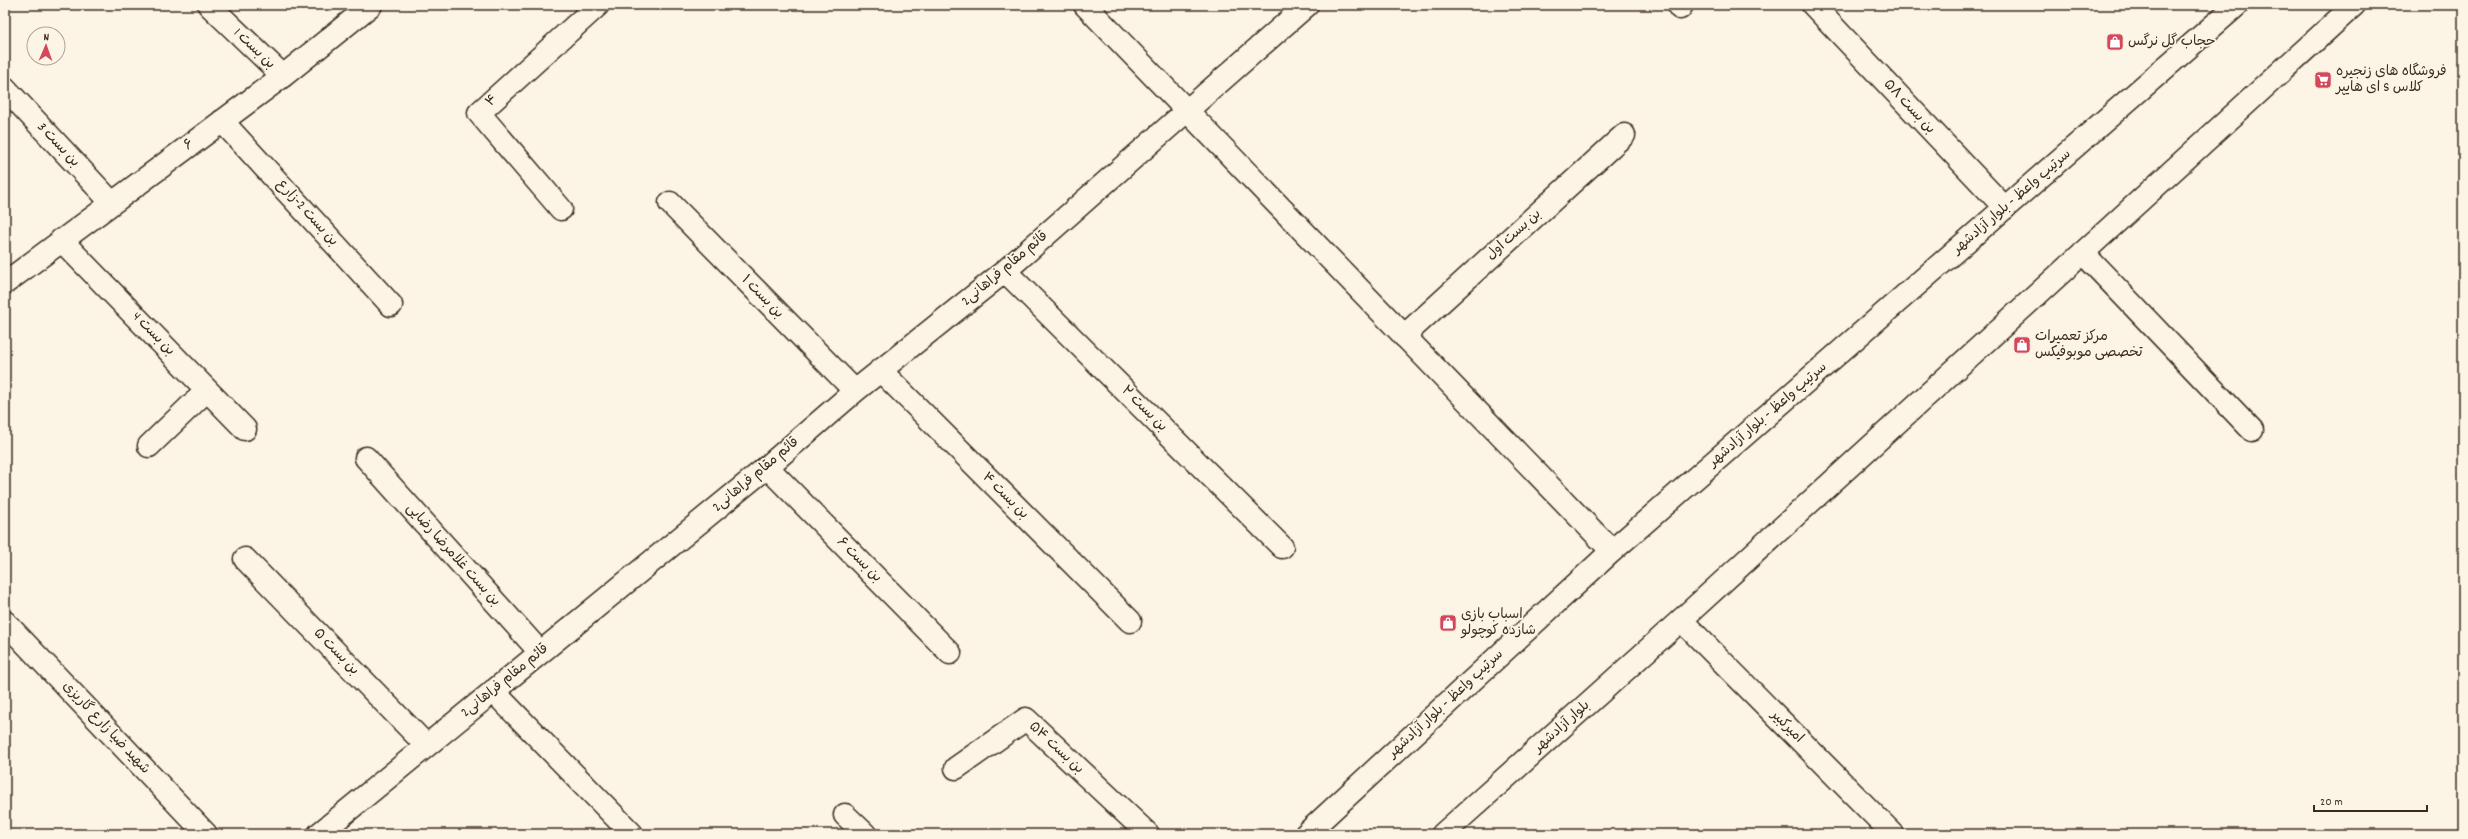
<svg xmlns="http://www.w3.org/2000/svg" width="2468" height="839" font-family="Dekko,'Playpen Sans Arabic',sans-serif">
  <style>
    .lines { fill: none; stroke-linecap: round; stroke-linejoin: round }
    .minor-casing { stroke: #3b2a1e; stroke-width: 25 }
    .tertiary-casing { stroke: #3b2a1e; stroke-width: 25 }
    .secondary-casing { stroke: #3b2a1e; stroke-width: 25 }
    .minor { stroke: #fcf5e5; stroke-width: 22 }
    .tertiary { stroke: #fcf5e5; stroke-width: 22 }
    .secondary { stroke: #fcf5e5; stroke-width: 22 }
    .labels { text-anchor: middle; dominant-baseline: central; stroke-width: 3.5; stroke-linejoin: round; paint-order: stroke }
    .poi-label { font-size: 14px; fill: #3b2a1e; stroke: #fcf5e5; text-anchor: start }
    .street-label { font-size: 14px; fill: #3b2a1e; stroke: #fcf5e5 }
  </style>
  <rect width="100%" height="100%" fill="#fcf5e5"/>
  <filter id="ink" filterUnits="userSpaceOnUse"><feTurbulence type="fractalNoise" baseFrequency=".025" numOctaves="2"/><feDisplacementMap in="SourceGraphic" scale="8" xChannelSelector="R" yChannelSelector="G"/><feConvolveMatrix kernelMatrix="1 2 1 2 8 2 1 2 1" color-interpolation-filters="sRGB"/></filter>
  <g filter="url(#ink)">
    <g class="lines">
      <defs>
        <path id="minor" d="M209,5L283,76
          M1813,5L2005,208
          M1680,8L1682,5
          M5,88L112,203
          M222,121L391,305
          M670,203L855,391
          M561,209L479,113L598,5
          M61,240L245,429
          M2083,253L2252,430
          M1005,271L1282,547
          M5,283L283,76L371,5
          M1404,336L1624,135
          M880,370L1130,621
          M149,446L207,390
          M366,458L540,652
          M767,467L950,653
          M245,559L426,745
          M5,622L206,834
          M493,691L632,834
          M956,768L1026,719L1148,834
          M845,815L865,834
          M319,834L767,467L855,391L1005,271L1307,5"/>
        <path id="tertiary" d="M1085,5L1612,551
          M1681,620L1893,834"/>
        <path id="secondary" d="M1306,834L1612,551L2237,5
          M1443,834L1681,620L2354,5"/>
      </defs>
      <use href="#minor" class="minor-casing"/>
      <use href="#tertiary" class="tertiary-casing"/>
      <use href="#secondary" class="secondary-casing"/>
      <use href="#minor" class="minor"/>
      <use href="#tertiary" class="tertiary"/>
      <use href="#secondary" class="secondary"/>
    </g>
  </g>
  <defs>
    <symbol id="shop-square" viewBox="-11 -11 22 22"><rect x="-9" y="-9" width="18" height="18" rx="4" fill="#d1495b" stroke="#fcf5e5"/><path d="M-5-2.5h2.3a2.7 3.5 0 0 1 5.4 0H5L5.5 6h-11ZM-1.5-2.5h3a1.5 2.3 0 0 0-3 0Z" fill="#fff"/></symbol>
    <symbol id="supermarket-square" viewBox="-11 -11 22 22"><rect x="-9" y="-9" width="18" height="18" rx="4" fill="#d1495b" stroke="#fcf5e5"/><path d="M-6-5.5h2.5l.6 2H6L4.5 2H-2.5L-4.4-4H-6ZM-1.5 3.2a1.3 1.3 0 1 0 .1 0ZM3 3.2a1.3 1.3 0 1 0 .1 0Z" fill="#fff"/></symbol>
  </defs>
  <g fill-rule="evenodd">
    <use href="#shop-square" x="2105" y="32" width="20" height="20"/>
    <use href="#supermarket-square" x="2313" y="70" width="20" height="20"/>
    <use href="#shop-square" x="2012" y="335" width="20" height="20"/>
    <use href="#shop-square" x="1438" y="613" width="20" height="20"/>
  </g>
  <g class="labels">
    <g class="poi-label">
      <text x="2128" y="42">حجاب گل نرگس</text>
      <text x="2336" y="72">فروشگاه های زنجیره<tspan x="2336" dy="16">ای هایپر S کلاس</tspan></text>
      <text x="2035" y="337">مرکز تعمیرات<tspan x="2035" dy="16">تخصصی موبوفیکس</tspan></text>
      <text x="1461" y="615">اسباب بازی<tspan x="1461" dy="16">شازده کوچولو</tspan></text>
    </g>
    <g class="street-label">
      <text transform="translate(254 49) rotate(44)">بن بست 1</text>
      <text transform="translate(492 101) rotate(-42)">۴</text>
      <text transform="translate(1909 107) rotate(47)">بن بست ۵۸</text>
      <text transform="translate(58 145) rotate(47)">بن بست 3</text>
      <text transform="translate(189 145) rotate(-37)">۶</text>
      <text transform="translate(2012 202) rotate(-41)">سرتیپ واعظ - بلوار آزادشهر</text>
      <text transform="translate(307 213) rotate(48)">بن بست 2-زارع</text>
      <text transform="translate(1514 235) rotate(-42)">بن بست اول</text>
      <text transform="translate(1005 269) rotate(-40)">2قائم مقام فراهانی</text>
      <text transform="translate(762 297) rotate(46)">بن بست ۱</text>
      <text transform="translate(153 334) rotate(46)">بن بست 4</text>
      <text transform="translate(1144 409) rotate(45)">بن بست ۲</text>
      <text transform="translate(1768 415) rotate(-41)">سرتیپ واعظ - بلوار آزادشهر</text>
      <text transform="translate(756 475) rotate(-40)">2قائم مقام فراهانی</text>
      <text transform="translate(1005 496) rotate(45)">بن بست ۴</text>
      <text transform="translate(453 555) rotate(48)">بن بست غلامرضا رضایی</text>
      <text transform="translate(859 560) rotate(45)">بن بست ۶</text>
      <text transform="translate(336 652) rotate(46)">بن بست ۵</text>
      <text transform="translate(505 681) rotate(-39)">2قائم مقام فراهانی</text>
      <text transform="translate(1446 704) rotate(-43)">سرتیپ واعظ - بلوار آزادشهر</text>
      <text transform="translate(1562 727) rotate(-42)">بلوار آزادشهر</text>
      <text transform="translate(1787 727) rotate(45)">امیرکبیر</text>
      <text transform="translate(106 728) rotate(47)">شهید ضیا زارع گاریزی</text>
      <text transform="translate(1056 748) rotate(43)">بن بست ۵۴</text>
    </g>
  </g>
  <rect width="2468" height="839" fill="none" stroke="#fcf5e5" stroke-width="20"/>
  <rect x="10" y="10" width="2448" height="819" fill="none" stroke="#3b2a1e" stroke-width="1.5" filter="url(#ink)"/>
  <g transform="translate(46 46) rotate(2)"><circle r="19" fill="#fcf5e5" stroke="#afa495"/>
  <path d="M0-3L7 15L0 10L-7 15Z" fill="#d1495b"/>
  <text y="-6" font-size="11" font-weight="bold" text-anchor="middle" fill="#3b2a1e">N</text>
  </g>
  <path d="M2314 805v6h113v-6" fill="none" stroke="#3b2a1e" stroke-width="2"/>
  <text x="2320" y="805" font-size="12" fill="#3b2a1e" stroke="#fcf5e5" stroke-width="3" paint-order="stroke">20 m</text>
</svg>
